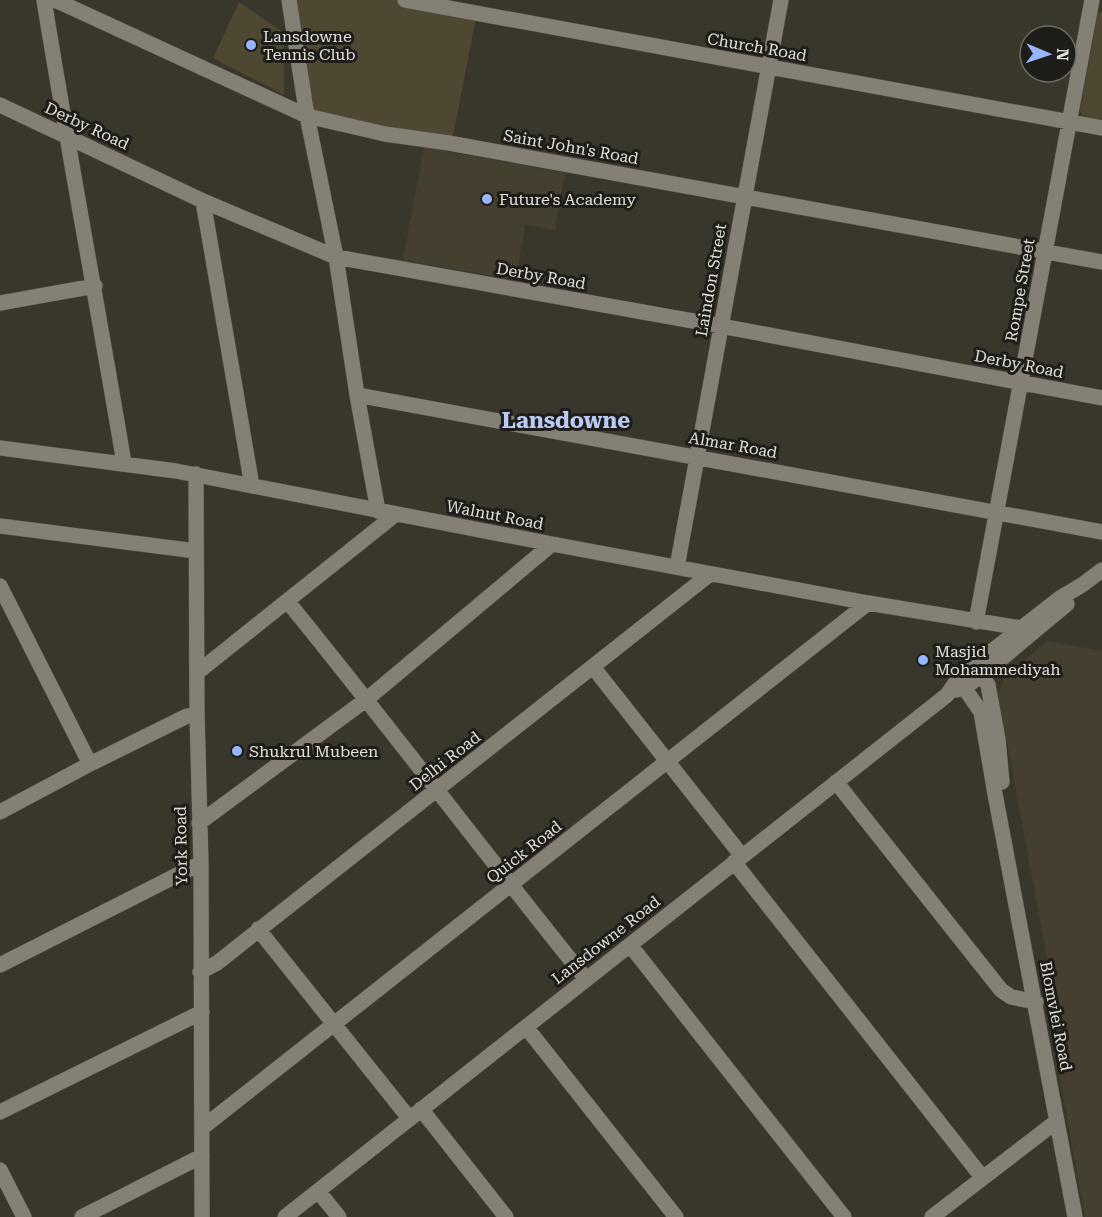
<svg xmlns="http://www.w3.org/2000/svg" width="1102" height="1217" font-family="'Roboto Serif',serif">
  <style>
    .built { fill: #443f2e }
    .green { fill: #4e4832 }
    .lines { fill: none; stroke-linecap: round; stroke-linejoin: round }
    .minor-casing { stroke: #56534b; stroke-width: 16 }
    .minor { stroke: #848075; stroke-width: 15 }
    .poi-dot { fill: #96b6fd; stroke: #1f1d19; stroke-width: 2 }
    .labels { text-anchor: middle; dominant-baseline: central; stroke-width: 6; stroke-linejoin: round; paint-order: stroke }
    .poi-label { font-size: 16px; fill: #e1dfd9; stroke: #1f1d19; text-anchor: start }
    .street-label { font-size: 16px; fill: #e1dfd9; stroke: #1f1d19 }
    .district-label { font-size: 22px; font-weight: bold; fill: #b9cbf4; stroke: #1f1d19 }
  </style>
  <rect width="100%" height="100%" fill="#39362c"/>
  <path class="built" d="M424,147L565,173L555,230L525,225L516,280L403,260Z
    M1047,641L1102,651V1217H1085L1055,1052L1064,1050L998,694L1006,675Z"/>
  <path class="green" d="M289,0H402L477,13L451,146L308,120Z
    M239,2L284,33V95L213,58Z
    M1102,11V120L1083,116L1080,111L1098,13Z"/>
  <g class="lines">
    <defs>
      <path id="minor" d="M44,0C69,155 98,308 124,463
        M55,0L307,116L385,134L449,143L1102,262
        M289,0L307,116L336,257L357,395L378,511
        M405,0L1102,128
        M0,105L203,201L336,257L721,326L1102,398
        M203,201L252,486
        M0,303L95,286
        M357,395L1102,532
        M0,448L176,471L552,544L868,603L1021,628
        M196,474L197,714L201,863L202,1217
        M0,526L196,551
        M677,567L781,0
        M0,586L90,764
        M288,602C389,726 485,854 586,979
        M976,622L1092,0
        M593,667L742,856
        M976,667L988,685L998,739L1002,782
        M198,672L396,514
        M958,679L981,712L995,794L1075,1217
        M956,690L964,688L982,675L1067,604
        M836,782L1001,990L1011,997L1036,1002
        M0,812L90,764L187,716L197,714
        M199,823L367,699L552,544
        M734,862L982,1177
        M258,929L409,1118
        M630,945L844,1217
        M0,965L201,863
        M200,972L217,963L710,574
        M526,1027L676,1217
        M421,1109L506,1217
        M0,1112L202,1012
        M202,1128L868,603
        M0,1170L24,1217
        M318,1191L339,1217
        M82,1217L202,1156
        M285,1217L947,695L958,679L974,665L1060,598L1082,585L1102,570
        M932,1217L1057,1121"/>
    </defs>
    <use href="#minor" class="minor-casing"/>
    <use href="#minor" class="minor"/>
  </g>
  <g class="poi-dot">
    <circle cx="251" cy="45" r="6"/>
    <circle cx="487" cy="199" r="6"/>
    <circle cx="923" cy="660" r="6"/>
    <circle cx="237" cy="751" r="6"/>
  </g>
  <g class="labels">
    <g class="poi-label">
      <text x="263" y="36">Lansdowne<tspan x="263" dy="18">Tennis Club</tspan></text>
      <text x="499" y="199">Future's Academy</text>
      <text x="935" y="651">Masjid<tspan x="935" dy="18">Mohammediyah</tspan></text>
      <text x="249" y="751">Shukrul Mubeen</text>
    </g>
    <g class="street-label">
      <text transform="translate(757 47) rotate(10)">Church Road</text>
      <text transform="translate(87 126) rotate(25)">Derby Road</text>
      <text transform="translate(571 147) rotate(10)">Saint John's Road</text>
      <text transform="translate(541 276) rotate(10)">Derby Road</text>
      <text transform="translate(711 280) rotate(-80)">Laindon Street</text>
      <text transform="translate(1020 290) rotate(-80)">Rompe Street</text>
      <text transform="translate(1019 364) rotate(11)">Derby Road</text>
      <text transform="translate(733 445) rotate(10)">Almar Road</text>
      <text transform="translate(495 515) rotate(11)">Walnut Road</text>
      <text transform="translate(445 761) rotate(-38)">Delhi Road</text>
      <text transform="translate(181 846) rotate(-91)">York Road</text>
      <text transform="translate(524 852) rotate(-38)">Quick Road</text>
      <text transform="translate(606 940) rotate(-38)">Lansdowne Road</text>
      <text transform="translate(1056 1016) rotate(79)">Blomvlei Road</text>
    </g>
    <g class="district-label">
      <text x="566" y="420">Lansdowne</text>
    </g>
  </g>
  <g transform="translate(1048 54) rotate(92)"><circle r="28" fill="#1f1d19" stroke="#6d6b66" stroke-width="1.5"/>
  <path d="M0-4.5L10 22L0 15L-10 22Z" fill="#96b6fd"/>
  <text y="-9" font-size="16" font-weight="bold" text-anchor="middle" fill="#e1dfd9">N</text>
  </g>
</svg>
